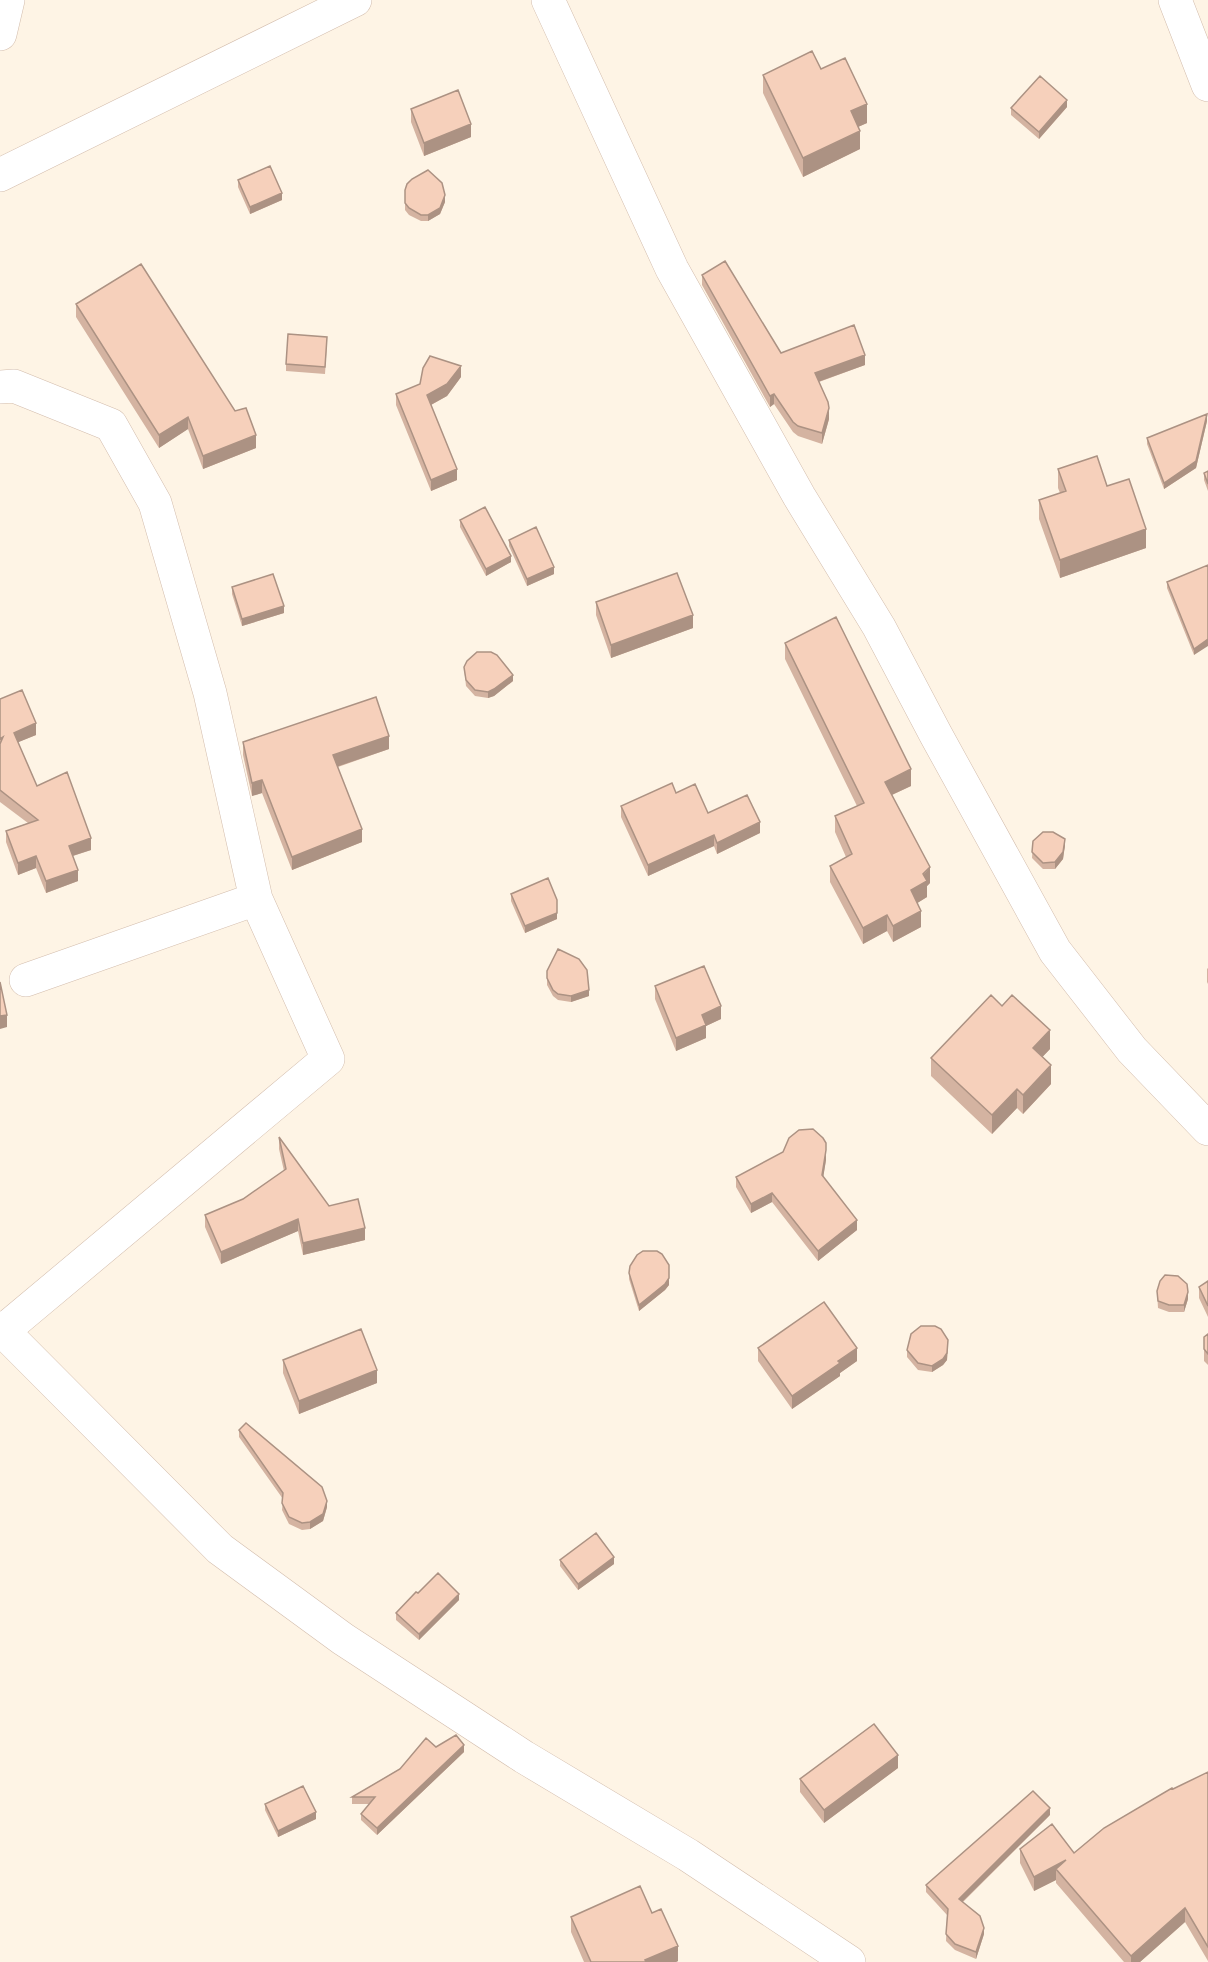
<svg xmlns="http://www.w3.org/2000/svg" width="1208" height="1962" font-family="'Nunito Sans',sans-serif">
  <style>
    .lines { fill: none; stroke-linecap: round; stroke-linejoin: round }
    .street-casing { stroke: #d3bdad; stroke-width: 34 }
    .street { stroke: #fff; stroke-width: 33 }
    .wall { fill: #d4b3a1 }
    .shaded-wall { fill: #ac9283 }
    .building { fill: #f6d0bb; stroke: #ac9283; stroke-width: 1.5 }
  </style>
  <rect width="100%" height="100%" fill="#fef4e5"/>
  <g class="lines">
    <defs>
      <path id="street" d="M548,0L672,269L799,496L879,627L936,735L1055,951L1132,1050L1208,1129
        M1175,0L1208,85
        M0,34L8,0
        M0,175L355,0
        M0,387L14,386L111,425L155,503L210,693L256,899L26,980
        M0,1328L220,1549L343,1639L524,1757L688,1855L849,1962
        M3,1331L328,1059L256,899"/>
    </defs>
    <use href="#street" class="street-casing"/>
    <use href="#street" class="street"/>
  </g>
  <path class="wall" d="M821,69L867,123L858,127L860,149L803,177L763,93V75Z
    M1067,107L1039,139L1011,115V108Z
    M411,109L471,137L424,156L411,122Z
    M238,180L282,200L250,214L238,187Z
    M405,190L445,202L440,214L428,221H421L409,215L405,210Z
    M702,275L781,353L865,365L819,382L829,419L822,444L798,436L793,432L774,404L770,407L702,285Z
    M76,304L235,411L256,448L203,469L188,429L159,448L76,317Z
    M327,343L325,374L286,371V364Z
    M461,377L447,396L431,405L457,480L431,491L396,405V394Z
    M1207,421L1196,468L1164,489L1147,444V438Z
    M1058,469L1107,486L1146,548L1060,578L1039,519V500L1060,493L1058,488Z
    M1208,471V491L1204,480V473Z
    M460,520L511,562L486,576L460,527Z
    M509,540L554,574L527,586L509,546Z
    M1208,565L1194,655L1167,588V582Z
    M232,587L284,613L242,626L232,594Z
    M596,602L693,628L611,658L596,615Z
    M785,643L911,786L892,795L930,883L927,886V897L917,903L921,927L893,942L887,931L863,944L830,882V866L846,857L835,832V816L857,806L785,659Z
    M464,667L513,681L494,696L488,698L475,696L466,686Z
    M0,699L36,735L18,742L37,786L91,850L73,856L78,881L46,893L36,868L18,875L6,842V831L28,823L0,802Z
    M243,742L389,749L338,767L362,842L292,870L262,793L252,796L243,755Z
    M676,793L708,813L760,833L717,854L714,846L648,876L621,817V806Z
    M1033,841L1065,845L1063,859L1055,869H1043L1032,858Z
    M511,894L557,919L525,933L511,901Z
    M1208,968V984L1207,982V969Z
    M547,971L589,996L571,1002L558,1000L553,996L547,985Z
    M655,986L721,1019L706,1026V1038L676,1051L655,999Z
    M1050,1049L1042,1057L1051,1084L1023,1114L1017,1108L992,1134L931,1076V1058Z
    M279,1137L329,1206L365,1240L303,1255L298,1231L221,1264L205,1227V1215L243,1199L284,1171L279,1149Z
    M826,1160L823,1177L857,1230L818,1261L772,1202L751,1213L736,1187V1177Z
    M630,1266L669,1285L665,1290L639,1311L629,1279Z
    M1208,1281V1317L1199,1298V1287Z
    M1157,1291L1188,1299L1184,1312H1169L1158,1308Z
    M1208,1334V1365L1204,1361V1337Z
    M948,1346L947,1360L943,1365L932,1372L918,1370L907,1357V1350Z
    M758,1348L857,1361L840,1373V1376L792,1409L758,1361Z
    M283,1360L377,1383L299,1414L283,1373Z
    M239,1430L327,1507L323,1521L310,1529L302,1530L289,1524L282,1510L283,1499L239,1437Z
    M560,1560L614,1564L578,1590L560,1566Z
    M418,1593L459,1600L419,1640L396,1620V1613Z
    M436,1747L464,1752L377,1835L361,1820V1814L370,1804H352V1797Z
    M898,1768L824,1823L800,1792V1779Z
    M1208,1772V1961L1185,1922L1140,1962H1124L1056,1883V1880L1034,1891L1020,1863V1849L1074,1853L1173,1789Z
    M265,1804L316,1819L278,1837L265,1810Z
    M1050,1815L963,1902L984,1934L976,1959L955,1950L946,1941L947,1915L926,1892V1885Z
    M652,1913L678,1961L676,1962H584L571,1932V1917Z"/>
  <path class="shaded-wall" d="M1067,100V107L1039,139V132Z
    M867,104V123L851,130V111Z
    M471,124V137L424,156V143Z
    M860,131V149L803,177V158Z
    M282,193V200L250,214V207Z
    M445,195V202L440,214L428,221V215Z
    M865,355V365L815,383V373Z
    M461,366V377L447,396L427,407V395Z
    M774,394V404L770,407V396Z
    M829,408V419L822,444V433Z
    M1207,414V421L1196,468L1164,489V483Z
    M188,417V429L159,448V435Z
    M256,435V448L203,469V456Z
    M457,469V480L431,491V480Z
    M1146,529V548L1060,578V560Z
    M511,556V562L486,576V569Z
    M554,567V574L527,586V579Z
    M284,606V613L242,626V619Z
    M693,615V628L611,658V645Z
    M1208,639V646L1194,655V649Z
    M513,675V681L494,696L488,698V692Z
    M36,723V735L14,744V733Z
    M389,736V749L333,768V755Z
    M911,769V786L885,798V782Z
    M262,780V793L252,796V783Z
    M760,822V833L717,854V843Z
    M362,829V842L292,870V857Z
    M714,835V846L648,876V865Z
    M91,838V850L69,857V846Z
    M1065,839V845L1063,859L1055,869V862Z
    M36,856V868L18,875V863Z
    M930,867V883L927,886V897L911,907V890Z
    M78,870V881L46,893V881Z
    M921,911V927L893,942V926Z
    M557,913V919L525,933V926Z
    M887,915V931L863,944V928Z
    M589,990V996L571,1002V996Z
    M721,1006V1019L706,1026V1038L676,1051V1038L702,1015Z
    M7,1015V1027L0,1029V1016Z
    M1050,1030V1049L1033,1067V1048Z
    M1051,1065V1084L1023,1114V1095Z
    M1017,1089V1108L992,1134V1115Z
    M826,1150V1160L822,1185V1175Z
    M772,1193V1202L751,1213V1204Z
    M298,1219V1231L221,1264V1252Z
    M857,1220V1230L818,1261V1251Z
    M365,1228V1240L303,1255V1243Z
    M669,1265V1285L665,1290L639,1311V1305Z
    M1188,1292V1299L1184,1312V1305Z
    M948,1340L947,1360L943,1365L932,1372V1366Z
    M857,1348V1361L840,1373V1376L792,1409V1396L838,1361Z
    M377,1370V1383L299,1414V1401Z
    M327,1501V1507L323,1521L310,1529V1522Z
    M614,1557V1564L578,1590V1584Z
    M459,1594V1600L419,1640V1634Z
    M464,1745V1752L377,1835V1828Z
    M898,1755V1768L824,1823V1810Z
    M1050,1808V1815L959,1905V1899Z
    M316,1812V1819L278,1837V1831Z
    M1066,1860L1056,1869V1880L1034,1891V1877Z
    M1185,1908V1922L1140,1962H1131V1956Z
    M984,1928V1934L976,1959V1952Z
    M678,1946V1961L676,1962H645V1960Z"/>
  <path class="building" d="M812,51L821,69L845,58L867,104L851,111L860,131L803,158L763,75Z
    M1040,76L1067,100L1039,132L1011,108Z
    M458,90L471,124L424,143L411,109Z
    M270,166L282,193L250,207L238,180Z
    M428,170L442,183L445,195L440,208L428,215H421L409,208L405,203V190L407,184L412,179Z
    M725,261L781,353L854,325L865,355L815,373L828,402L829,408L822,433L798,426L793,422L774,394L770,396L702,275Z
    M141,264L235,411L246,408L256,435L203,456L188,417L159,435L76,304Z
    M288,334L327,337L325,367L286,364Z
    M430,356L461,366L447,384L427,395L457,469L431,480L396,394L420,384L423,368Z
    M1207,414L1196,461L1164,483L1147,438Z
    M1097,456L1107,486L1129,479L1146,529L1060,560L1039,500L1066,491L1058,469Z
    M1208,471V484L1204,473Z
    M485,507L511,556L486,569L460,520Z
    M536,527L554,567L527,579L509,540Z
    M1208,565V639L1194,649L1167,582Z
    M677,573L693,615L611,645L596,602Z
    M273,574L284,606L242,619L232,587Z
    M836,617L911,769L885,782L930,867L923,874L927,881L911,890L921,911L893,926L887,915L863,928L830,866L852,854L835,816L864,803L785,643Z
    M477,652H491L497,655L513,675L494,689L488,692L475,690L466,680L464,667L467,661Z
    M22,690L36,723L14,733L37,786L67,772L91,838L69,846L78,870L46,881L36,856L18,863L6,831L38,820L0,790V744L3,737L0,739V699Z
    M376,697L389,736L333,755L362,829L292,857L262,780L252,783L243,742Z
    M672,783L676,793L695,784L708,813L747,795L760,822L717,843L714,835L648,865L621,806Z
    M1043,832H1053L1065,839L1063,852L1055,862L1043,863L1032,852L1033,841Z
    M548,878L557,900V913L525,926L511,894Z
    M558,949L579,959L587,970L589,990L571,996L558,994L553,990L547,978V971Z
    M704,966L721,1006L702,1015L706,1025L676,1038L655,986Z
    M0,982L7,1015L0,1016Z
    M991,995L1002,1006L1012,995L1050,1030L1033,1048L1051,1065L1023,1095L1017,1089L992,1115L931,1058Z
    M813,1129L823,1138L826,1143V1150L822,1175L857,1220L818,1251L772,1193L751,1204L736,1177L783,1152L789,1138L799,1130Z
    M279,1137L329,1206L358,1199L365,1228L303,1243L298,1219L221,1252L205,1215L243,1199L286,1169Z
    M643,1251H657L662,1254L669,1265V1278L665,1284L639,1305L629,1273L630,1266L637,1255Z
    M1165,1275L1178,1276L1187,1284L1188,1292L1184,1305H1169L1158,1301L1157,1291L1160,1281Z
    M1208,1281V1306L1199,1287Z
    M824,1302L857,1348L838,1361L840,1363L792,1396L758,1348Z
    M921,1326H935L941,1329L948,1340L947,1353L943,1359L932,1366L918,1363L907,1350L911,1334Z
    M361,1329L377,1370L299,1401L283,1360Z
    M1208,1334V1354L1204,1349V1337Z
    M246,1423L322,1487L327,1501L323,1514L310,1522L302,1523L289,1517L282,1503L283,1493L239,1430Z
    M596,1533L614,1557L578,1584L560,1560Z
    M438,1573L459,1594L419,1634L396,1613L416,1592L418,1593Z
    M874,1724L898,1755L824,1810L800,1779Z
    M456,1735L464,1745L377,1828L361,1814L375,1797H352L400,1769L426,1738L436,1747Z
    M1208,1772V1947L1185,1908L1131,1956L1056,1869L1066,1860L1034,1877L1020,1849L1052,1824L1074,1853L1104,1828L1172,1788L1173,1789Z
    M303,1786L316,1812L278,1831L265,1804Z
    M1033,1791L1050,1808L959,1899L980,1916L984,1928L976,1952L955,1944L946,1934L948,1909L926,1885Z
    M640,1886L652,1913L661,1909L678,1946L645,1960L646,1962H591L571,1917Z"/>
</svg>
